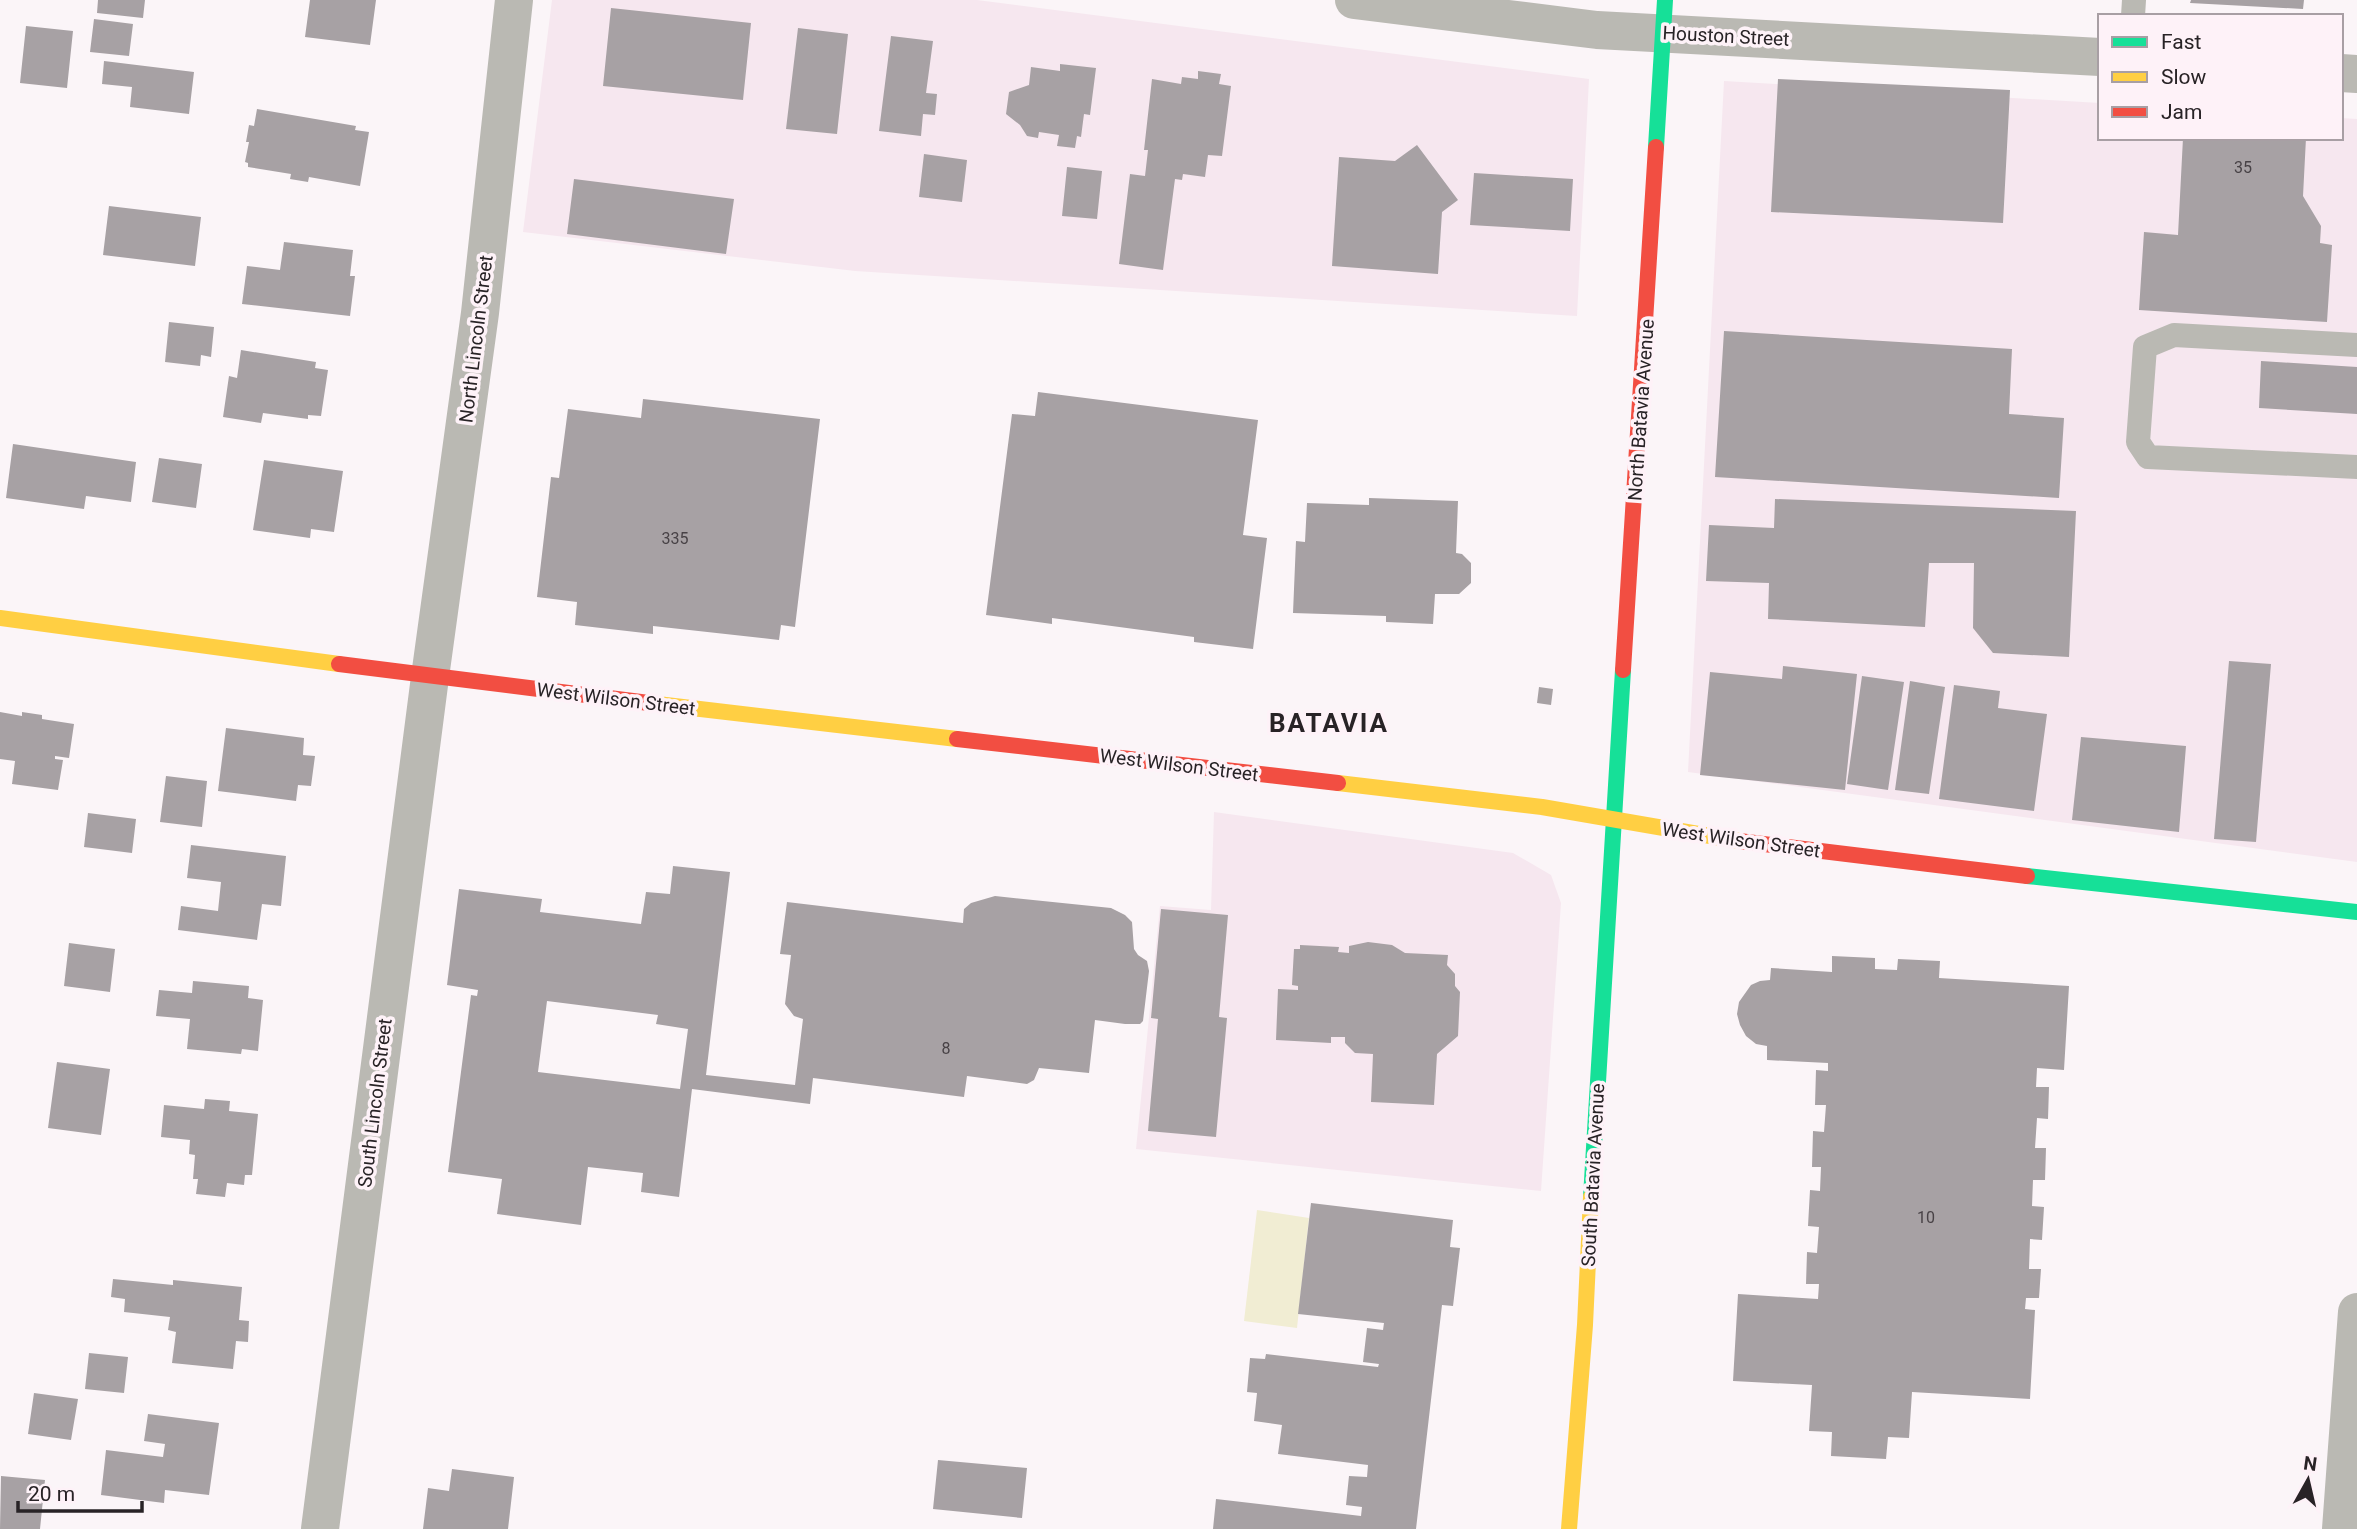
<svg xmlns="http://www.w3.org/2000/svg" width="2357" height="1529" font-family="Roboto,sans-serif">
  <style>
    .built { fill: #f6e7ef }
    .park { fill: #f1edd3 }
    .building { fill: #a7a1a4; fill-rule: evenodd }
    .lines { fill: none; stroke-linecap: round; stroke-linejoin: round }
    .lane { stroke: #bab9b3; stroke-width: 24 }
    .street { stroke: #bab9b3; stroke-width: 38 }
    .fast { stroke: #16e098; stroke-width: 16 }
    .slow { stroke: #ffcf43; stroke-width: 16 }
    .jam { stroke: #f24e42; stroke-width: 16 }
    .labels { text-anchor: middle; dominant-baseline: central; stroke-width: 7; stroke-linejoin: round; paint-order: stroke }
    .number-label { font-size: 16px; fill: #484246 }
    .street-label { font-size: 19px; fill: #282326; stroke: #fef2f8 }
    .district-label { font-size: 26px; font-weight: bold; letter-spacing: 2px; fill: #282326; stroke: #fef2f8 }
  </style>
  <rect width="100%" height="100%" fill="#fbf5f8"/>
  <path class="built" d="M552,0H977L1589,79L1577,316L855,271L523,232Z
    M1724,81L2100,103V138H2341V118L2357,119V862L1688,772Z
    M1214,812L1513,853L1551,875L1561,903L1541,1191L1136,1149L1160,906L1211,910Z"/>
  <path class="park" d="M1257,1210L1309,1218L1297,1328L1244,1321Z"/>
  <path class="building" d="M98,0H145L143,18L97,13Z
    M310,0H376L370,45L305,37Z
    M2191,0H2304L2303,9L2190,3Z
    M611,8L751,23L743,100L603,86Z
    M94,19L133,24L129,56L90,52Z
    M26,26L73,31L67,88L20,83Z
    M798,28L848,34L837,134L786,129Z
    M891,36L933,41L926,93L937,94L935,115L923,114L921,136L879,131Z
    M104,61L194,72L189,114L130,107L132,87L102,84Z
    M1060,64L1096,68L1090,115L1084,114L1081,137L1077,136L1075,148L1057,146L1059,135L1039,132L1038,138L1027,136L1020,125L1006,114L1009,92L1029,85L1031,67L1060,71Z
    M1198,71L1221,74L1219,84L1231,86L1222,156L1208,155L1205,177L1183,174L1182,180L1175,179L1163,270L1119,264L1130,174L1145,176L1148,150H1144L1152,79L1181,84L1182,77L1198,79Z
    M1778,79L2010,90L2003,223L1771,212Z
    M257,109L356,126L355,130L369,132L360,186L309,177L308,182L290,179L291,174L248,167V163L245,162L249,142H246L249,125L254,126Z
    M2183,138H2306L2303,196L2321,226L2320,243L2332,245L2327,322L2139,310L2144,232L2178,235Z
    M1417,145L1458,200L1442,212L1438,274L1332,266L1339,157L1395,161Z
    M924,154L967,160L962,202L919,197Z
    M1067,167L1102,171L1097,219L1062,216Z
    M1474,173L1573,179L1570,231L1470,225Z
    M574,179L734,199L726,254L567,234Z
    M109,206L201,217L195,266L103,255Z
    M284,242L353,250L350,276H355L350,316L242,304L247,266L280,270Z
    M169,322L214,327L211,357L201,355L200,366L165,362Z
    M1724,331L2012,349L2009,414L2064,418L2059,498L1715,477Z
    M241,350L316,362L315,368L328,370L321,416L308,415V419L263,413L261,423L223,417L229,376L237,378Z
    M2261,361L2357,367V414L2259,408Z
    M1038,392L1258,420L1243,535L1267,538L1253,649L1194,642V637L1052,618V624L986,615L1012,414L1035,416Z
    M643,399L820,419L795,627L781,625L779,640L653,626V634L575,625L577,602L537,597L551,477L559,478L568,409L641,418Z
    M13,444L136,462L131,502L86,496L84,509L6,498Z
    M159,458L202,464L196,508L152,502Z
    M264,460L343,471L334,532L311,529L310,538L253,530Z
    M1369,498L1458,501L1456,553L1462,554L1471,563V583L1459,594H1435L1433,624L1386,622V616L1293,613L1296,541L1305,542L1307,503L1369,505Z
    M1775,499L2076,511L2069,657L1993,653L1973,628L1974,563H1929L1925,627L1768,619L1769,583L1706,581L1709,525L1774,528Z
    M2229,661L2271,664L2256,842L2214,839Z
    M1783,666L1857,674L1845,790L1700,775L1710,672L1782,679Z
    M1862,676L1904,682L1888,790L1847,784Z
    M1910,681L1945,687L1929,794L1895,790Z
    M1954,685L2000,691L1998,708L2047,714L2034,811L1939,799Z
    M1539,687L1553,689L1551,705L1537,703Z
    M0,712L22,716V712L42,715V719L74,724L69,758L55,756V759L63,760L58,790L12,784L15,761L0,759Z
    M226,728L304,738L303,755L315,756L311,786L298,785L296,801L218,791Z
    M2081,737L2186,746L2179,832L2072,820Z
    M166,776L207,781L202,827L160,822Z
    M88,813L136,819L132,853L84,847Z
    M191,845L286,856L281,906L262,904L257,940L178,930L181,906L218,911L221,882L187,878Z
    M673,866L730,872L706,1075L795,1085L803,1019L794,1016L785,1004L791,955L780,954L787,902L963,923L964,909L971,903L995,896L1111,908L1125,915L1132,922L1134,949L1138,955L1147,961L1149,971L1143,1021L1140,1024H1125L1095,1020L1089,1073L1039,1068L1034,1080L1027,1084L967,1076L964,1097L813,1078L810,1104L692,1089L679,1197L641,1192L643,1173L588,1167L581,1225L497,1214L502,1179L448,1172L471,995L477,996L478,990L447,985L459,889L542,899L540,912L641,924L646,892L670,894ZM547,1001L658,1015L656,1024L688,1029L680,1089L538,1072Z
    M1161,909L1228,915L1219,1017L1227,1018L1216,1137L1148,1131L1158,1019L1151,1018Z
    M1368,942L1392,945L1405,953L1448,955L1447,965L1455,974V986L1460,992L1458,1036L1437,1054L1434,1105L1371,1102L1373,1054L1355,1053L1345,1043V1037H1331V1043L1276,1040L1278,989L1298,990V986L1292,985L1294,949H1300V945L1339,947L1338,952L1349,953V946Z
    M69,943L115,949L110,992L64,986Z
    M1832,956L1875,958V969L1897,970L1898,959L1940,961L1939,978L2069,986L2064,1070L2037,1068L2036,1087H2049L2048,1119L2037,1118L2035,1148H2046L2045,1180H2033L2032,1206L2044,1207L2042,1240L2030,1239L2029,1269H2041L2039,1298H2026L2025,1309L2035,1310L2030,1399L1912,1392L1909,1438L1888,1437L1886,1459L1831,1456L1832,1432L1809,1431L1812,1385L1733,1381L1738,1294L1818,1299L1819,1284H1806L1807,1252L1817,1253L1819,1227L1808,1226L1810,1190L1820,1191L1821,1167H1812L1813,1131L1824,1132L1826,1105H1815L1816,1070L1828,1071V1063L1767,1060V1046L1756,1044L1746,1036L1740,1025L1737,1014L1739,1002L1751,985L1760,981L1770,980L1771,968L1832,972Z
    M193,981L249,986L248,998L263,1000L258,1051L242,1049L241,1054L187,1049L190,1019L156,1016L159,990L192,993Z
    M57,1062L110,1069L101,1135L48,1128Z
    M205,1099L230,1101L229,1111L258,1114L252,1175H245L244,1185L227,1183L225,1197L196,1194L198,1179H193L195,1155L189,1154L190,1140L161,1137L164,1105L204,1109Z
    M1311,1203L1453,1220L1450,1247L1460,1248L1453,1306L1442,1305L1416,1529H1213L1216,1499L1361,1516L1362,1507L1346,1505L1349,1476L1367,1477L1368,1465L1278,1454L1282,1425L1254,1421L1257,1393L1247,1392L1250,1358L1265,1359L1266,1354L1378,1367L1379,1364L1363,1362L1367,1328L1383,1330L1384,1323L1298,1314Z
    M113,1279L173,1285V1280L242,1287L239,1320L249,1321L248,1342L236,1341L233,1369L172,1363L176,1332L168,1330L170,1317L124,1312L125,1299L111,1297Z
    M89,1353L128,1357L124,1393L85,1389Z
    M34,1393L78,1399L71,1440L28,1434Z
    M148,1414L219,1423L209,1495L165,1490L164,1503L101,1495L106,1450L163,1457L165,1444L144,1441Z
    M938,1460L1027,1468L1022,1518L933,1509Z
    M452,1469L514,1477L508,1529H423L428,1488L449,1491Z
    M1,1476L45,1480L40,1529H0Z"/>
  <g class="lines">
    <path class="lane" d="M2133,16L2134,0
      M2357,345L2174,335L2145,347L2138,442L2148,457L2357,467"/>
    <path class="street" d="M1354,0L1597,30L2100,57
      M2341,73L2357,74
      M320,1529L430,677L480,313L514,0
      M2341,1529L2357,1312"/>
    <path class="fast" d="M1656,147L1665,0
      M2027,876L2357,912
      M1591,1197L1623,670"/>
    <path class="slow" d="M0,618L339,664
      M649,703L957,739
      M1338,783L1542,807L1739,841
      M1569,1529L1585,1325L1591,1197"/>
    <path class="jam" d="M339,664L649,703
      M1623,670L1656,147
      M957,739L1338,783
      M1739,841L2027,876"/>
  </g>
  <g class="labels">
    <g class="number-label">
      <text x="2243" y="167">35</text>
      <text x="675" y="538">335</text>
      <text x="946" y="1048">8</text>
      <text x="1926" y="1217">10</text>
    </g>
    <g class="street-label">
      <text transform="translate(1726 36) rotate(3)">Houston Street</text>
      <text transform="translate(476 339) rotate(-83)">North Lincoln Street</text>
      <text transform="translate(1641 410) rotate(-86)">North Batavia Avenue</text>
      <text transform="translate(616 699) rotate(7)">West Wilson Street</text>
      <text transform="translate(1179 765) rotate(7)">West Wilson Street</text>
      <text transform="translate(1741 840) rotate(8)">West Wilson Street</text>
      <text transform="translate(375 1103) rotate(-83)">South Lincoln Street</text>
      <text transform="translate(1593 1175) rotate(-87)">South Batavia Avenue</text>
    </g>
    <g class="district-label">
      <text x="1329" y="723">BATAVIA</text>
    </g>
  </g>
  <rect x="2098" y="14" width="245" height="126" fill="#fef2f8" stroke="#a89fa4" stroke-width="2"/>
  <rect x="2112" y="37" width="35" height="10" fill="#16e098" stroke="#a89fa4" stroke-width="2"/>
  <text x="2161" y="49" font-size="21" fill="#282326">Fast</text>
  <rect x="2112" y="72" width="35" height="10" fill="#ffcf43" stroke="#a89fa4" stroke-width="2"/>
  <text x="2161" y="84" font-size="21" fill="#282326">Slow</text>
  <rect x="2112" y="107" width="35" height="10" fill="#f24e42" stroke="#a89fa4" stroke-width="2"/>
  <text x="2161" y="119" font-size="21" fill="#282326">Jam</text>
  <g transform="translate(2308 1480) rotate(8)" stroke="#fef2f8" stroke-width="5" paint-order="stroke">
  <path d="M0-5L12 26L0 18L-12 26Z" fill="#282326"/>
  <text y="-10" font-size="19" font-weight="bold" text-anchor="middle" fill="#282326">N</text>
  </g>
  <path d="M18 1501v10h124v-10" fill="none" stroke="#282326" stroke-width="3.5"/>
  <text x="28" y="1501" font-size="21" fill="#282326" stroke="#fef2f8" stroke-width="5" paint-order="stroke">20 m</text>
</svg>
